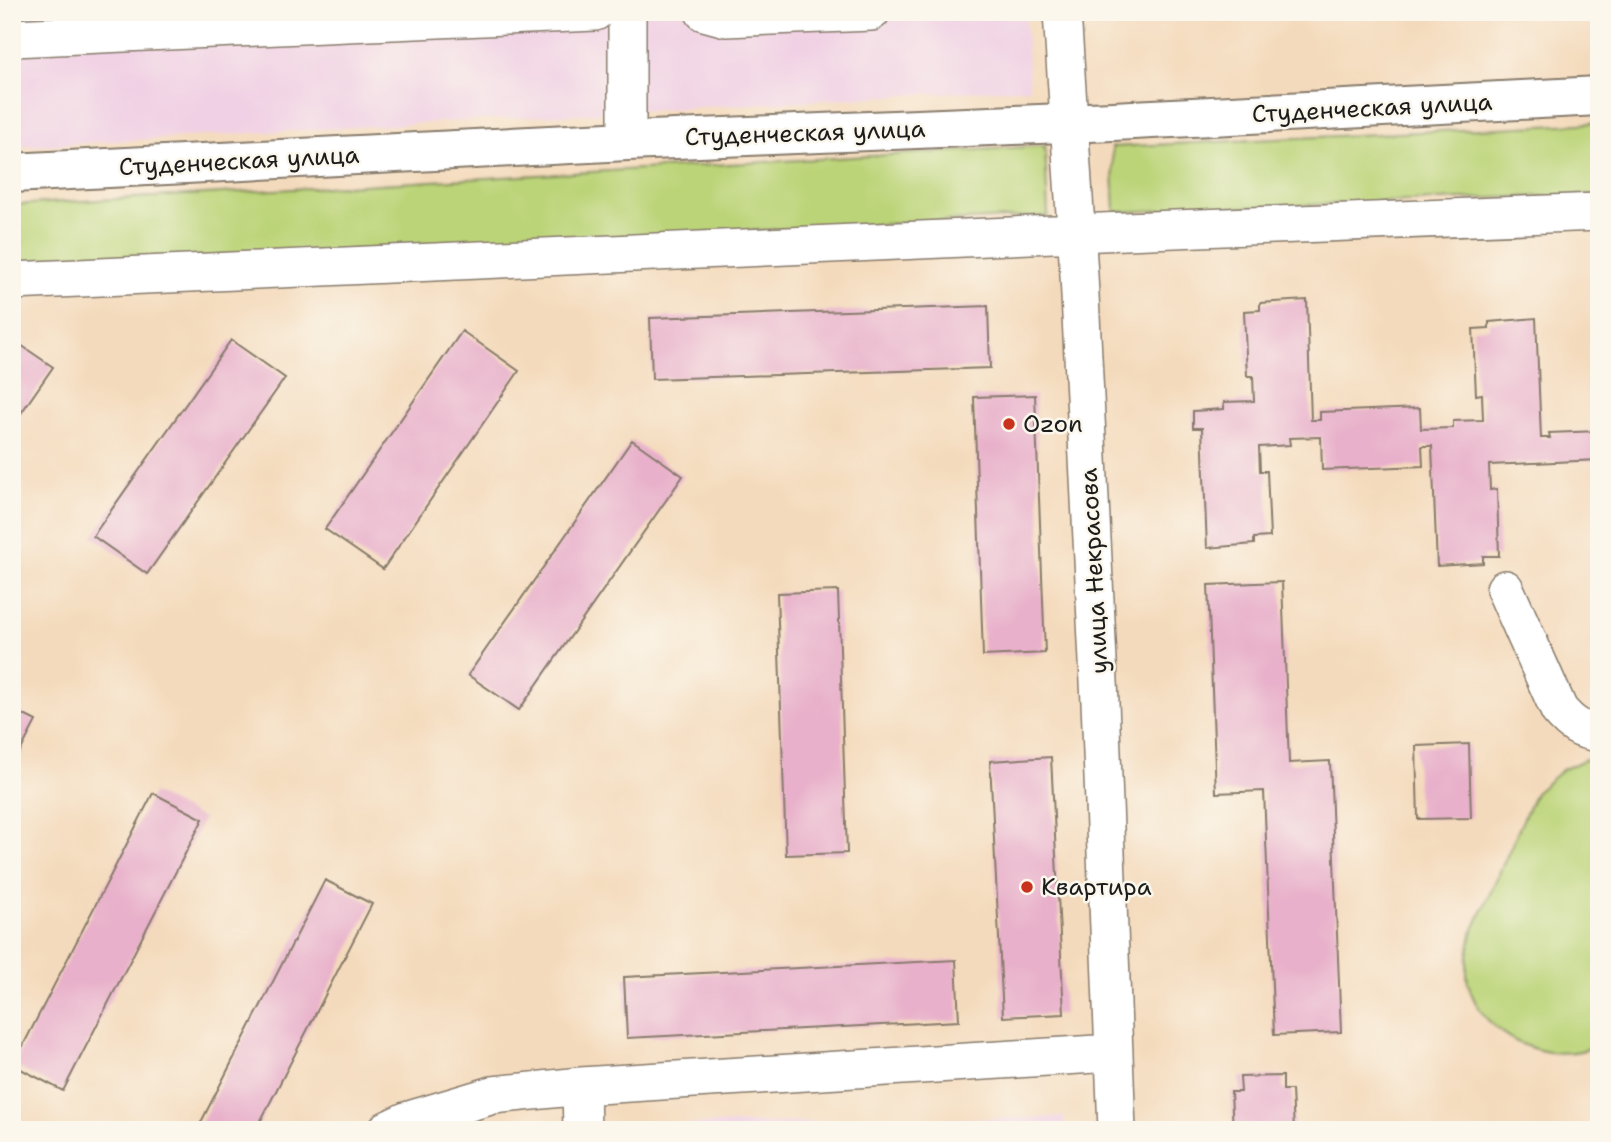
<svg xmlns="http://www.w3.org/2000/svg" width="1611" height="1142" font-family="'Shantell Sans',sans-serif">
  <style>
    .built { fill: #f0d0e4 }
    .green { fill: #bcd478; stroke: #6c784a; stroke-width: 2 }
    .building { fill: #e8b0ca }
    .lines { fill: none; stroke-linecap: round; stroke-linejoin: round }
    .minor-casing { stroke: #887b6c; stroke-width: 40 }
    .major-casing { stroke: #887b6c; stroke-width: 42 }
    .path { stroke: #887b6c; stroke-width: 4.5; stroke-dasharray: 5 5; stroke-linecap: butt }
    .minor { stroke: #fff; stroke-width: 37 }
    .major { stroke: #fff; stroke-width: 38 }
    .poi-dot { fill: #c8321e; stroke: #fbf7ec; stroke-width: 2.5 }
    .labels { text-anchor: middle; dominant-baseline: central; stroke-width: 5; stroke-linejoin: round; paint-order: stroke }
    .street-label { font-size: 24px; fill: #1c1c1c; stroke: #fbf7ec }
    .poi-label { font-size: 24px; fill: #1c1c1c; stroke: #fbf7ec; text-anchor: start }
  </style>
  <rect width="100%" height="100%" fill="#fbf7ec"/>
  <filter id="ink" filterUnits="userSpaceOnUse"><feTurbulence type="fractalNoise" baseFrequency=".0143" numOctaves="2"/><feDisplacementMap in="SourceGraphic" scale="14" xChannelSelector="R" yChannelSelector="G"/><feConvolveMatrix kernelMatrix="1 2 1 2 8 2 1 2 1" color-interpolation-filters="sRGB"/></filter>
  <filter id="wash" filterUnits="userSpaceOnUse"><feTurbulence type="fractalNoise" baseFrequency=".00686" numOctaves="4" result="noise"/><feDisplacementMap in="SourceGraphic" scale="28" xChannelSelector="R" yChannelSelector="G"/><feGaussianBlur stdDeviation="1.57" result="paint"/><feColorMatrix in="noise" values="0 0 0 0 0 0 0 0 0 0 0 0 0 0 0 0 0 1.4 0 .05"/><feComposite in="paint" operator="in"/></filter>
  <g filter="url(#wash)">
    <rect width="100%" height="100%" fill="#f4dabc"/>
    <path class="built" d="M12,12H1025L1029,88L12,147Z
      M1064,1117V1130H476L495,1128Z"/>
    <path class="green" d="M1599,123V194L1115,212L1112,147Z
      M1045,146L1048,216L12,268V205Z
      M1599,758V1045C1548,1068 1482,1038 1468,983C1465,967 1469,949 1472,934L1535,793L1562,770L1586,759Z"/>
    <g id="blocks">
      <path class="building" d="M1307,300L1311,420H1320V412L1420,408L1421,429L1453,428V421L1483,420L1482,394L1476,395L1473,329L1489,328V322L1536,318L1541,438H1550L1549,433L1599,431V460L1489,465L1490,490L1497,489L1499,556H1483V563L1437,566L1432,446H1422L1423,466L1322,470L1321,437L1289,438L1290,445L1259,447L1260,471H1267L1270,537L1254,538V544L1207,548L1202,428H1193V411L1224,409V402L1254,401L1253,376H1247L1244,311L1260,310V303Z
        M988,306L990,368L652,379L650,318Z
        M462,331L519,371L383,569L325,529Z
        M12,339L53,367L12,426Z
        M231,340L285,378L147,574L93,536Z
        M1035,395L1045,653L983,656L974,397Z
        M632,440L683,476L519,710L468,675Z
        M1282,582L1289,763L1330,761L1341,1032L1274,1035L1264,791L1216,793L1208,585Z
        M838,591L847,853L786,855L777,593Z
        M12,709L36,721L12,767Z
        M1469,744L1471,818L1418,819L1416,746Z
        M1051,757L1064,1014L1003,1017L990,761Z
        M153,793L203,819L63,1091L13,1065Z
        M325,880L372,904L256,1130H197Z
        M956,960L959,1021L627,1038L624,977Z
        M1283,1076V1090H1292L1294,1130H1233L1231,1092H1241L1240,1077Z"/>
    </g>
  </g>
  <g filter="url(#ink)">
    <use href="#blocks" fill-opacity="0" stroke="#887b6c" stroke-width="2"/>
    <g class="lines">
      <defs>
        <path id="minor" d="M704,12L726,18L871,12
          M1062,12L1079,275L1100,702L1117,1130
          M12,38L595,12
          M627,141V12
          M12,281L1076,233L1599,212
          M1505,589L1559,710C1571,724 1580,731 1599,733
          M581,1086L582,1130
          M387,1130L406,1121L493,1095L581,1086L1112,1053"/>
        <path id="major" d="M12,173L627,141L1113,121L1599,96"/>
      </defs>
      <use href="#minor" class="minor-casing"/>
      <use href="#major" class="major-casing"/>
      <path class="path" d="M1107,19L1259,12"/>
      <use href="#minor" class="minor"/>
      <use href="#major" class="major"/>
    </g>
  </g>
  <g class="poi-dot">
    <circle cx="1009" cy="424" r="7"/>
    <circle cx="1027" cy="887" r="7"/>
  </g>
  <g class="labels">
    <g class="street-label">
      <text transform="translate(1372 108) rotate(-3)">Студенческая улица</text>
      <text transform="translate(805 133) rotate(-2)">Студенческая улица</text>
      <text transform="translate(239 161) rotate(-3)">Студенческая улица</text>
      <text transform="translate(1094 571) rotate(-93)">улица Некрасова</text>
    </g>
    <g class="poi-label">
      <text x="1023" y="424">Ozon</text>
      <text x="1041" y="887">Квартира</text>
    </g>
  </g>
  <rect width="1611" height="1142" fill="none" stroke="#fbf7ec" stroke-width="42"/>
</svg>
